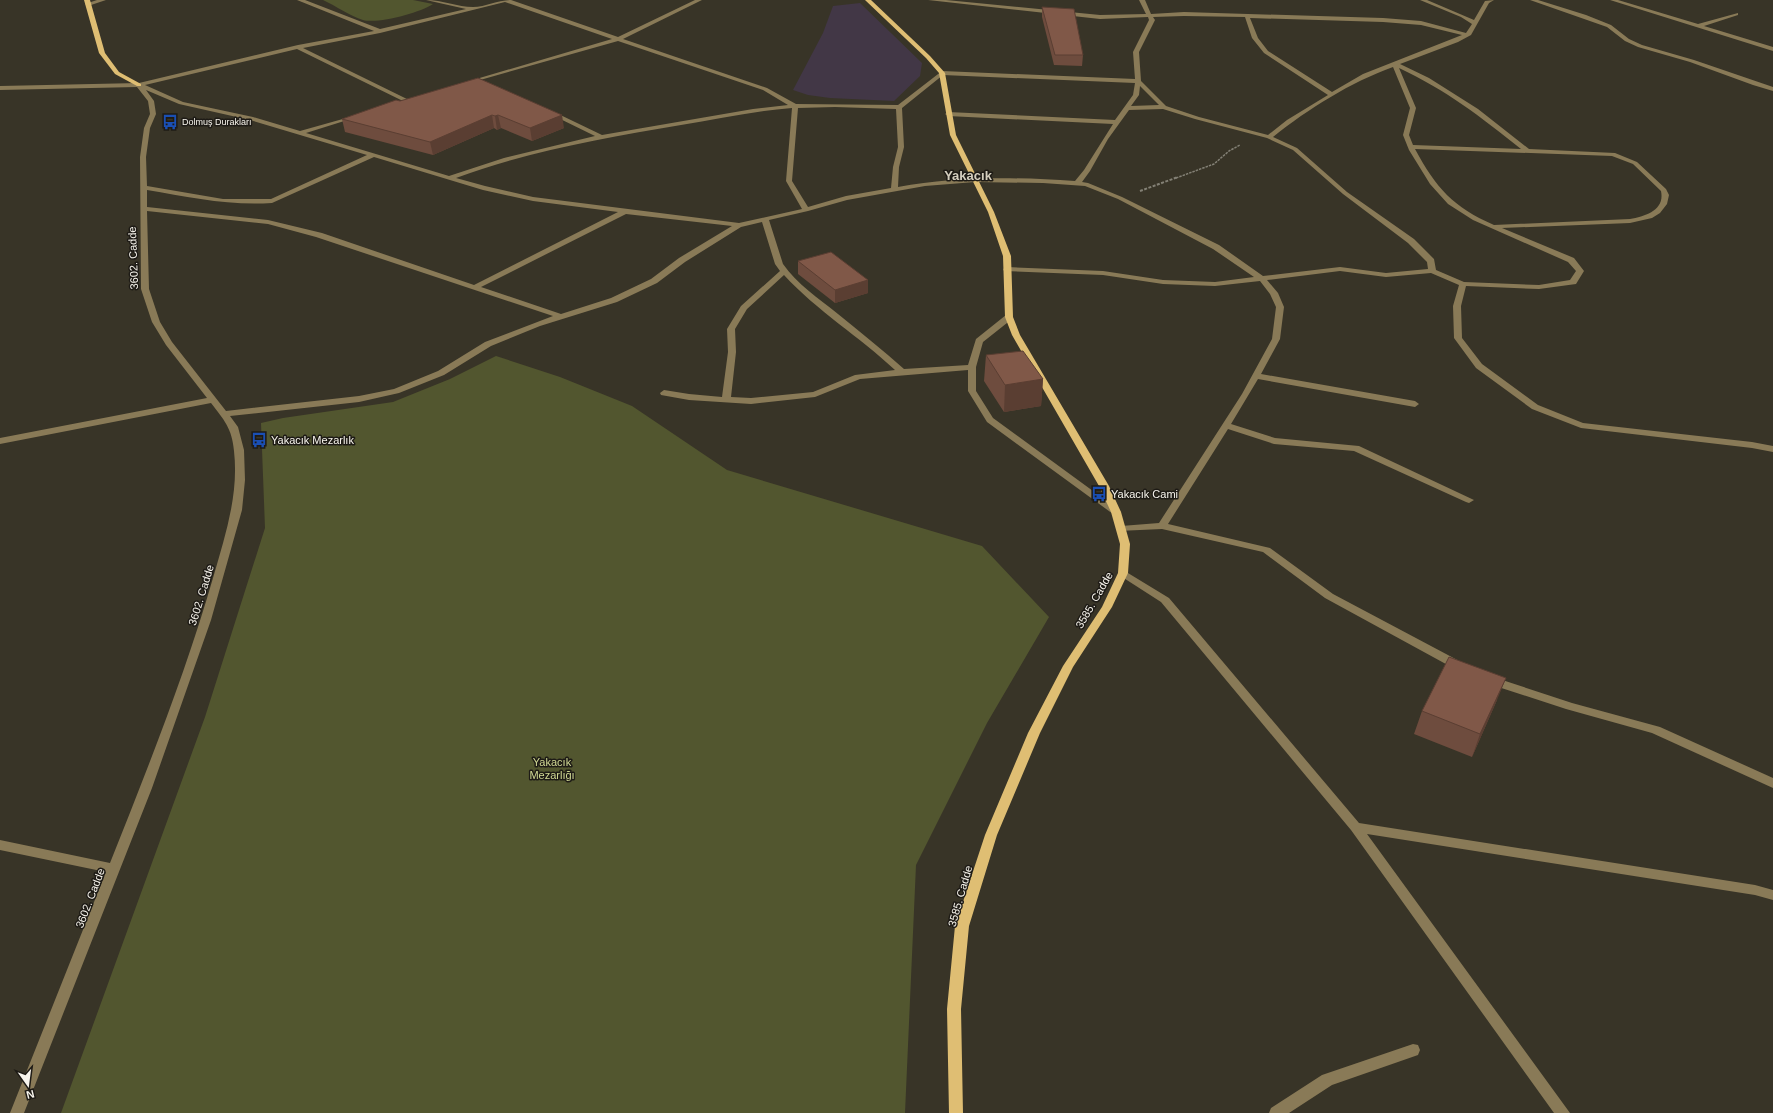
<svg xmlns="http://www.w3.org/2000/svg" width="1773" height="1113" font-family="Arial,sans-serif">
  <style>
    .education { fill: #423746 }
    .green { fill: #52562f }
    .lines { fill: none; stroke-linecap: round; stroke-linejoin: round }
    .path-far1 { stroke: #838075; stroke-width: 1.5; stroke-dasharray: 2.5 1; stroke-linecap: butt }
    .path { stroke: #838075; stroke-width: 2; stroke-dasharray: 3 1.5; stroke-linecap: butt }
    .minor { fill: #897a57; fill-rule: evenodd }
    .major { fill: #dfbe73; fill-rule: evenodd }
    .wall { fill: #6e4c3e }
    .shaded-wall { fill: #5a3e32 }
    .building { fill: #805848; stroke: #5a3e32 }
    .labels { text-anchor: middle; dominant-baseline: central; stroke-width: 3; stroke-linejoin: round; paint-order: stroke }
    .far-poi-label { font-size: 9px; fill: #f8f5ed; stroke: #1e1b16; text-anchor: start }
    .street-label { font-size: 11px; fill: #f8f5ed; stroke: #1e1b16 }
    .poi-label { font-size: 11px; fill: #f8f5ed; stroke: #1e1b16; text-anchor: start }
    .park-label { font-size: 11px; fill: #d1d994; stroke: #1e1b16 }
    .far-district-label { font-size: 13px; font-weight: bold; fill: #d4cebe; stroke: #1e1b16 }
  </style>
  <rect width="100%" height="100%" fill="#383427"/>
  <path class="education" d="M860,3L922,63L920,76L894,101L830,98L808,95L793,90L823,33L833,6Z"/>
  <path class="green" d="M323,0H413L433,4C419,13 379,24 363,20C350,16 336,6 323,0Z
    M496,356L560,377L632,406L727,470L982,546L1049,617L987,723L916,865L905,1113H61L205,717L265,528L261,423L283,418L393,402L450,379Z"/>
  <g class="lines">
    <path class="path-far1" d="M1176,178L1214,164L1229,151L1240,145"/>
    <path class="path" d="M1140,191L1178,177"/>
    <path class="minor" d="M97,0H106L88,6L85,4Z
      M297,0H305L380,29L466,9L426,0C442,0 458,7 473,7C486,7 498,0 511,0L618,37L695,0H702L623,39L767,88L796,104L898,105L942,71L1135,79L1133,52L1149,20L1148,17L1100,19L928,0H946L1100,15L1146,14L1139,0H1145L1151,14L1184,12L1383,18L1421,21L1466,33L1472,24L1461,17L1420,0H1427L1474,20L1485,1L1494,0L1489,3L1471,35L1458,42L1400,64L1429,78L1478,109L1529,149L1615,153L1637,162L1666,189L1669,195L1667,204L1660,213L1652,218L1630,223L1502,228L1574,258L1584,271L1576,284L1539,289L1466,286L1461,306L1462,338L1482,364L1538,405L1583,423L1752,442L1773,446V452L1752,448L1581,428L1532,409L1476,368L1454,338L1453,306L1459,285L1431,273L1386,277L1340,271L1267,280L1278,293L1284,307L1280,339L1261,374L1415,401L1419,404L1415,407L1258,379L1231,424L1275,438L1359,446L1474,500L1469,503L1466,502L1354,451L1274,444L1228,429L1168,524L1270,548L1333,594L1463,663L1464,666L1463,669H1455L1325,598L1263,552L1162,529L1118,531L1116,529L1121,526L1159,523L1242,394L1272,339L1276,307L1270,294L1260,281L1215,286L1163,284L1103,275L1004,271L1003,269L1007,267L1103,271L1163,280L1215,282L1254,277L1213,249L1118,199L1085,186L1043,183L975,182L925,186L847,200L808,211L769,220L783,264C797,284 818,298 838,314C860,332 883,350 904,369L968,365L976,339L1006,315H1012V319L983,342L976,367V391L993,418L1119,510L1121,512L1119,514H1113L987,422L968,391V370L860,379L815,397L751,404L689,400L661,395L660,393L664,390L689,394L722,397L728,352L727,329L741,306L780,271L775,264L762,222L741,227L685,262L657,283L617,302L540,326L491,346L444,375L399,393L359,402L230,416L238,427L244,450L245,480L242,510L211,620L152,788L24,1113H10L106,872L0,850V840L110,863C147,770 185,675 213,578C225,536 239,495 234,451C232,428 224,420 211,403L0,444V438L207,398L166,345L152,322L141,289L140,157L144,128L150,114L148,101L137,87L0,90V86L139,83L298,45L374,31ZM505,2L612,39L466,82V84L618,41L763,90L788,105L753,109L602,135L550,110L548,111V113L595,136L504,158L449,176L306,133L357,117V115L300,131L253,117L183,102L145,85L297,49L407,103L409,102V100L303,48L380,33ZM1184,16L1245,17L1252,38L1264,53L1328,95L1287,120L1268,135L1199,117L1166,106L1141,81L1139,52L1155,20L1153,17ZM1250,18L1383,22L1421,25L1462,35L1363,74L1332,92L1268,51L1258,38ZM1393,67L1410,108L1403,135L1409,150L1430,184L1448,204L1473,220L1568,262L1576,271L1570,280L1539,285L1464,282L1436,270L1434,259L1414,239L1347,192L1297,148L1273,137C1308,109 1351,82 1393,67ZM1399,68C1446,90 1481,117 1521,149L1413,145L1409,135L1416,108ZM943,75L1135,83L1133,95L1115,120L948,112L945,114L948,116L1113,124L1084,170L1075,181C1015,177 956,176 898,187L899,167L904,147L902,108ZM1140,86L1159,105L1131,106L1139,95ZM146,90L179,104L250,120L367,155L271,199H223L147,186L146,157L150,128L156,114L154,101ZM835,107L896,109L898,147L893,167L891,188L846,196L808,207L792,181L798,108ZM792,108L786,181L802,209L739,223L533,197L485,186L456,178C529,151 604,138 681,125C718,119 754,111 792,108ZM1163,109L1195,119L1267,138L1293,150L1343,194L1408,243L1427,262L1428,269L1386,273L1340,267L1263,276L1219,245L1122,197L1088,183L1082,182L1090,171L1108,139L1129,110ZM1415,149L1612,156L1633,164L1661,191C1665,210 1646,216 1630,219L1494,225C1453,207 1436,188 1415,149ZM374,157L483,190L533,201L618,212L474,285L322,233L268,220L147,207V190C189,197 229,206 272,203ZM147,211L268,224L316,237L553,316L485,342L438,371L394,389L359,396L226,411L172,342L160,322L149,289ZM626,214L732,226L679,258L651,279L611,298L561,314L481,287ZM784,275C817,311 860,337 895,370L855,375L813,392L751,398L731,397L736,352L735,329L747,309Z
      M1530,0H1538L1586,15L1611,25L1629,39L1642,45L1694,60L1773,87V91L1753,85L1690,62L1638,47L1625,41L1607,27Z
      M1610,0H1618L1698,24L1738,13V15L1704,26L1773,47V51Z
      M1123,570L1169,598L1359,823L1755,885L1773,890V900L1755,895L1367,834L1570,1113H1554L1351,830L1161,602L1119,575L1118,573L1119,571Z
      M1490,676L1572,703L1660,727L1773,778V788L1652,733L1566,709L1486,683L1484,680L1486,677Z
      M1413,1044L1418,1045L1420,1050L1418,1055L1332,1085L1289,1113H1269L1271,1108L1322,1075Z"/>
    <path class="major" d="M84,0H90L105,53L119,72L141,84V86H137L115,74L99,53Z
      M865,0H871L930,56L945,73L956,135L994,212L1011,256L1013,317L1020,335L1109,486L1121,512L1130,544L1128,573L1112,607L1073,667L1040,733L997,835L969,926L961,1009L963,1113H949L947,1009L955,926L985,835L1028,733L1063,666L1102,607L1118,573L1120,544L1111,512L1099,486L1012,335L1005,317L1003,256L988,212L950,135L939,73L926,58Z"/>
  </g>
  <path class="wall" d="M1042,7L1083,55L1082,66L1054,65L1042,17Z
    M478,78L564,128L532,141L501,128L497,130L494,128L433,155L345,132L342,119Z
    M798,261L868,280V293L835,303L798,274Z
    M986,355L1043,379L1041,406L1004,412L984,381Z
    M1497,700L1472,757L1414,734L1422,711Z"/>
  <path class="shaded-wall" d="M492,115L494,128L433,155L430,142Z
    M498,115L501,128L497,130L495,116Z
    M562,115L564,128L532,141L530,128Z
    M868,280V293L835,303V290Z
    M1043,379L1041,406L1004,412L1005,385Z
    M1506,678L1497,700L1472,757L1480,734Z"/>
  <path class="building" d="M1042,7L1074,9L1083,55H1055Z
    M478,78L562,115L530,128L498,115L495,116L492,115L430,142L342,119L396,100L400,101Z
    M831,252L868,280L835,290L798,261Z
    M1023,351L1043,379L1005,385L986,355Z
    M1449,657L1506,678L1480,734L1422,711Z"/>
  <defs>
    <symbol id="bus-bare" viewBox="-9 -9 18 18"><path d="M-5-6H5V4H4V6H2V4H-2V6H-4V4H-5ZM-3.5-4V0h7V-4ZM-3.5 1.2v1.5H-2V1.2ZM2 1.2v1.5H3.5V1.2Z" fill="#1a4fb4" stroke="#1e1b16" stroke-width="2.5" paint-order="stroke"/></symbol>
  </defs>
  <g fill-rule="evenodd">
    <use href="#bus-bare" x="159" y="111" width="22" height="22"/>
    <use href="#bus-bare" x="248" y="429" width="22" height="22"/>
    <use href="#bus-bare" x="1088" y="483" width="22" height="22"/>
  </g>
  <g class="labels">
    <g class="far-poi-label">
      <text x="182" y="122">Dolmuş Durakları</text>
    </g>
    <g class="street-label">
      <text transform="translate(133 258) rotate(-92)">3602. Cadde</text>
      <text transform="translate(201 595) rotate(-73)">3602. Cadde</text>
      <text transform="translate(1094 600) rotate(-60)">3585. Cadde</text>
      <text transform="translate(960 896) rotate(-74)">3585. Cadde</text>
      <text transform="translate(90 898) rotate(-69)">3602. Cadde</text>
    </g>
    <g class="poi-label">
      <text x="271" y="440">Yakacık Mezarlık</text>
      <text x="1111" y="494">Yakacık Cami</text>
    </g>
    <g class="park-label">
      <text x="552" y="762">Yakacık<tspan x="552" dy="13">Mezarlığı</tspan></text>
    </g>
    <g class="far-district-label">
      <text x="968" y="175">Yakacık</text>
    </g>
  </g>
  <g transform="translate(28 1085) rotate(166)" stroke="#1e1b16" stroke-width="3" paint-order="stroke">
  <path d="M0-3L7 15L0 10L-7 15Z" fill="#f8f5ed"/>
  <text y="-6" font-size="11" font-weight="bold" text-anchor="middle" fill="#f8f5ed">N</text>
  </g>
</svg>
